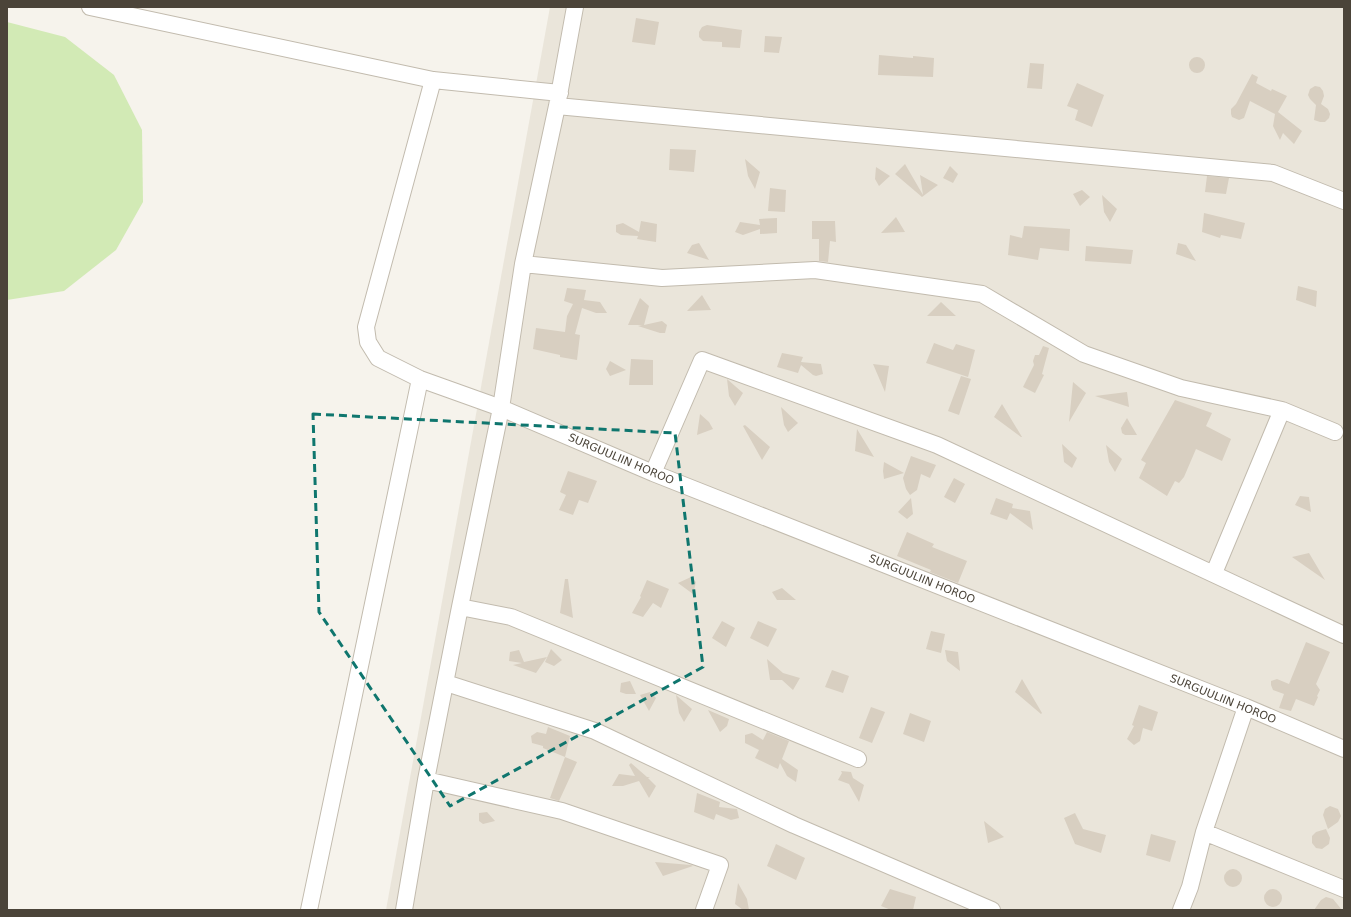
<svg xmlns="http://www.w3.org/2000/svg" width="1351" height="917" font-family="'DejaVu Sans',sans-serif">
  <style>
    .residential { fill: #eae5da }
    .garden { fill: #d2eab5 }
    .building { fill: #d8cfc1 }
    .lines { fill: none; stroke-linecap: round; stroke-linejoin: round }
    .minor-casing { stroke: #c2bbae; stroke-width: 18 }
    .minor { stroke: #fff; stroke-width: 16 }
    .marked { fill: none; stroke: #0f766e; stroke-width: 3; stroke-dasharray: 8 5; stroke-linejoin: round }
    .labels { text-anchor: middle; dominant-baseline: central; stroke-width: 3; stroke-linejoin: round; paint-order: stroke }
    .street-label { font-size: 11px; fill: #4b4439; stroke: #fff }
  </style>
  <rect width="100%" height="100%" fill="#f6f3ec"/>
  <path class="residential" d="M550,7H1344V910H386Z"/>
  <path class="garden" d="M7,22L65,37L114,75L142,130L143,202L116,250L64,291L7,300Z"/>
  <path class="building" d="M636,18L659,22L655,45L632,42Z
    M707,25L742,30L740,48L722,47V42L703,41L699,37V32L702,27Z
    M765,36L782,37L779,53L764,52Z
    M879,55L913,58V56L934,58L933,77L878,75Z
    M1189 65a8 8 0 1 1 16 0a8 8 0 1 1-16 0Z
    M1030,63L1044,64L1042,89L1027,88Z
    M1252,74L1258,77L1256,83L1271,91L1272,89L1287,96L1278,112L1302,131L1294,144L1283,133L1280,140L1273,126L1275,114L1250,101L1244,118L1239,120L1232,117L1231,114V109L1236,104Z
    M1077,83L1104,95L1092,127L1075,120L1078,110L1067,106Z
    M1315,86L1320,87L1323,91L1324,96L1321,104L1328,109L1330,114L1329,118L1325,122H1320L1314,120L1316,105L1310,99L1308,95L1310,89Z
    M670,149L696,150L694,172L669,170Z
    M745,159L760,172L755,189L748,176Z
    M905,164L923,195L920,175L938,185L922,197L895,174Z
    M950,166L958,174L953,183L943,178Z
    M876,167L890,176L879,186L875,179Z
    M1207,176L1229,178L1226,194L1205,192Z
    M770,188L786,190L785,212L768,211Z
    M1082,190L1090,197L1080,206L1073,194Z
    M1102,195L1117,209L1110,222L1104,212Z
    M1204,213L1245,223L1241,239L1221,235L1220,238L1202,232Z
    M896,217L905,232L881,233Z
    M777,218V233L760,234V229L743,235L735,232L740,222L760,225L759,219Z
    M641,221L657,224L656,242L637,239L638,236L621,235L616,232V225L623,223L639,232Z
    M812,221H835L836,242L830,241L828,262L819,261V239H812Z
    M1024,226L1070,229L1069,251L1040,248L1038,260L1008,255L1010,235L1022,238Z
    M699,243L709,260L687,253L692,245Z
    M1178,243L1186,245L1196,261L1176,254Z
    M1086,246L1133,250L1131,264L1085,261Z
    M1298,286L1317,291L1316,307L1296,300Z
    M567,288L586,290L584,300L600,302L607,313H596L582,308L575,334L580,335L577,360L560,357V355L533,349L536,328L565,332L567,316L573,304L564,301Z
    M702,295L711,310L687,311Z
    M640,298L649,306L644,325L662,321L667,325L665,333H660L638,326L642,325H628Z
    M941,302L956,316H927Z
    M934,343L953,350L956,344L975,350L968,377L926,363Z
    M1043,346L1049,348L1042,374L1044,375L1035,393L1023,387L1034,365L1033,361L1035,355H1039Z
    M782,353L803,357L801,362L821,364L823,374L816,376L813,375L801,365L798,373L777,367Z
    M631,359L653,360V385H629Z
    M610,361L626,370L610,376L606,369Z
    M873,364L889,366L885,392Z
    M961,376L971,379L959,415L948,411Z
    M727,379L743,393L735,406L729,396Z
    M1073,382L1086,393L1069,422Z
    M1127,392L1129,407L1095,396Z
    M1175,400L1212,413L1206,426L1231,439L1222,461L1196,449L1184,477L1179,483L1175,481L1167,496L1139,478L1146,463L1141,460Z
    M1002,404L1022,437H1021L994,417Z
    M781,407L798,423L788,432L784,425Z
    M700,414L709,422L713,429L697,435Z
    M1127,418L1137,435H1125L1122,433L1121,428Z
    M745,425L770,447L762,460L743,426Z
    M857,429L874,457L855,451Z
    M1062,444L1077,458L1072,468L1064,462Z
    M1106,445L1122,459L1115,472L1109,462Z
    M911,456L936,465L930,478L921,474L917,490L910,495L906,489L903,478Z
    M884,462L904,473L884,479L883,471Z
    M568,471L597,481L588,503L579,500L573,515L559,510L566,495L560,492Z
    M954,478L965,484L955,503L944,497Z
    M1300,496L1309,497L1311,512L1295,505Z
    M911,498L913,514L907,519L898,512Z
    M996,498L1013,504L1012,508L1030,511L1033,530L1010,513L1007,520L990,514Z
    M907,532L934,544L932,547L967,561L958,583L930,572L931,570L897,556Z
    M1309,553L1325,580L1292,557Z
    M691,577L696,582L693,594L678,583Z
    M565,579H568L573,618L560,613Z
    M647,580L669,589L661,608L653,603L643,617L632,613L641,597L640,596Z
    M782,588L796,600H777L772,592Z
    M722,621L735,628L726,647L712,638Z
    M758,621L777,629L768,647L750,638Z
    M931,631L945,634L941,653L926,649Z
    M1306,642L1330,652L1316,684L1320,690L1317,696L1318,697L1314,706L1296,699L1291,711L1279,708L1284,694L1273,690L1271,685V681L1277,679L1289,684Z
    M551,649L562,660L554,666L545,662Z
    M519,650L524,662L547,657L536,673L513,665L522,663L509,661L510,652Z
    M945,650L958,652L960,671L947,661Z
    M767,659L783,673L800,678L793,690L782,680H770Z
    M832,670L849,676L843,693L825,687Z
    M1022,679L1042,713L1041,714L1015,692Z
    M630,681L636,694H626L620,692L621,683Z
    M650,692L656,698L649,711L640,695Z
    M676,695L692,709L684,722L679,713Z
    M1139,705L1158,712L1152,731L1143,728L1140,741L1134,745L1127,739L1134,726L1132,725Z
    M871,707L885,712L872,743L859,738Z
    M708,710L729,719L727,726L720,732Z
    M910,713L931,721L924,742L903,734Z
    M548,727L570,736L565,757L543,748V746L532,743L531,736L537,732L546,734Z
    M767,732L789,741L782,759L798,770L796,782L787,776L780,763L778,769L755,758L759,750L745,743V735L752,733L763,740Z
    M565,757L577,762L559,801L550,798Z
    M631,763L647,777H650L648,778L656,786L649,798L639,781L623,786H612L619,774L635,776L629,765Z
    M841,771L851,772L853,778L864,785L859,802L849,784L838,780L842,773Z
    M697,793L720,802L719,807L737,809L739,818L731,820L716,814L714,820L694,812Z
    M1330,806L1338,809L1341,816L1338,822L1328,829L1323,815L1325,809Z
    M487,812L495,821L483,824L479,821V813Z
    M1075,813L1083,829L1106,835L1101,853L1075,844L1064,818Z
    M984,821L1004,837L988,843Z
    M1326,829L1330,838L1329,844L1322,849L1316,848L1312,843V836L1316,832Z
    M1151,834L1176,841L1170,862L1146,855Z
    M776,844L805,858L796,880L767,866Z
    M655,862L691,865L693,866L663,876Z
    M1224 878a9 9 0 1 1 18 0a9 9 0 1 1-18 0Z
    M738,883L747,899L749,910H743L735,904Z
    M1264 898a9 9 0 1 1 18 0a9 9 0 1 1-18 0Z
    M890,889L916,897L913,910H891L881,906Z
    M1326,897L1333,899L1342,910H1314L1321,900Z"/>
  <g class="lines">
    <defs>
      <path id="minor" d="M90,7L433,80L560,93
        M433,80L366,327L368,342L378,358L420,379L501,408L653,473L1246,707L1344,749
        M557,106L1273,173L1344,201
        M523,264L662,278L815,270L982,294L1084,354L1181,388L1282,410L1335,432
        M653,473L702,360L937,445L1344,635
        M1214,573L1282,410
        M460,607L511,617L858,759
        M446,683L595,731L794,825L992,910
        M426,780L562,811L720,865L704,910
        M1204,832L1344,889
        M309,910L420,379
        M404,910L426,780L460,607L501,408L523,264L557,106L575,7
        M1181,910L1190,887L1204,832L1246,707"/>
    </defs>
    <use href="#minor" class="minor-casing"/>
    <use href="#minor" class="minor"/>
  </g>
  <path class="marked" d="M313,414L675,433L703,667L450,806L319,612Z"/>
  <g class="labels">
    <g class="street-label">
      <text transform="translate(621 459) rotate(23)">SURGUULIIN HOROO</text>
      <text transform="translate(922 579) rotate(22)">SURGUULIIN HOROO</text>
      <text transform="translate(1223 699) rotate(22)">SURGUULIIN HOROO</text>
    </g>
  </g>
  <rect width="1351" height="917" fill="none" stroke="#4b4439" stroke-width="16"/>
</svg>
